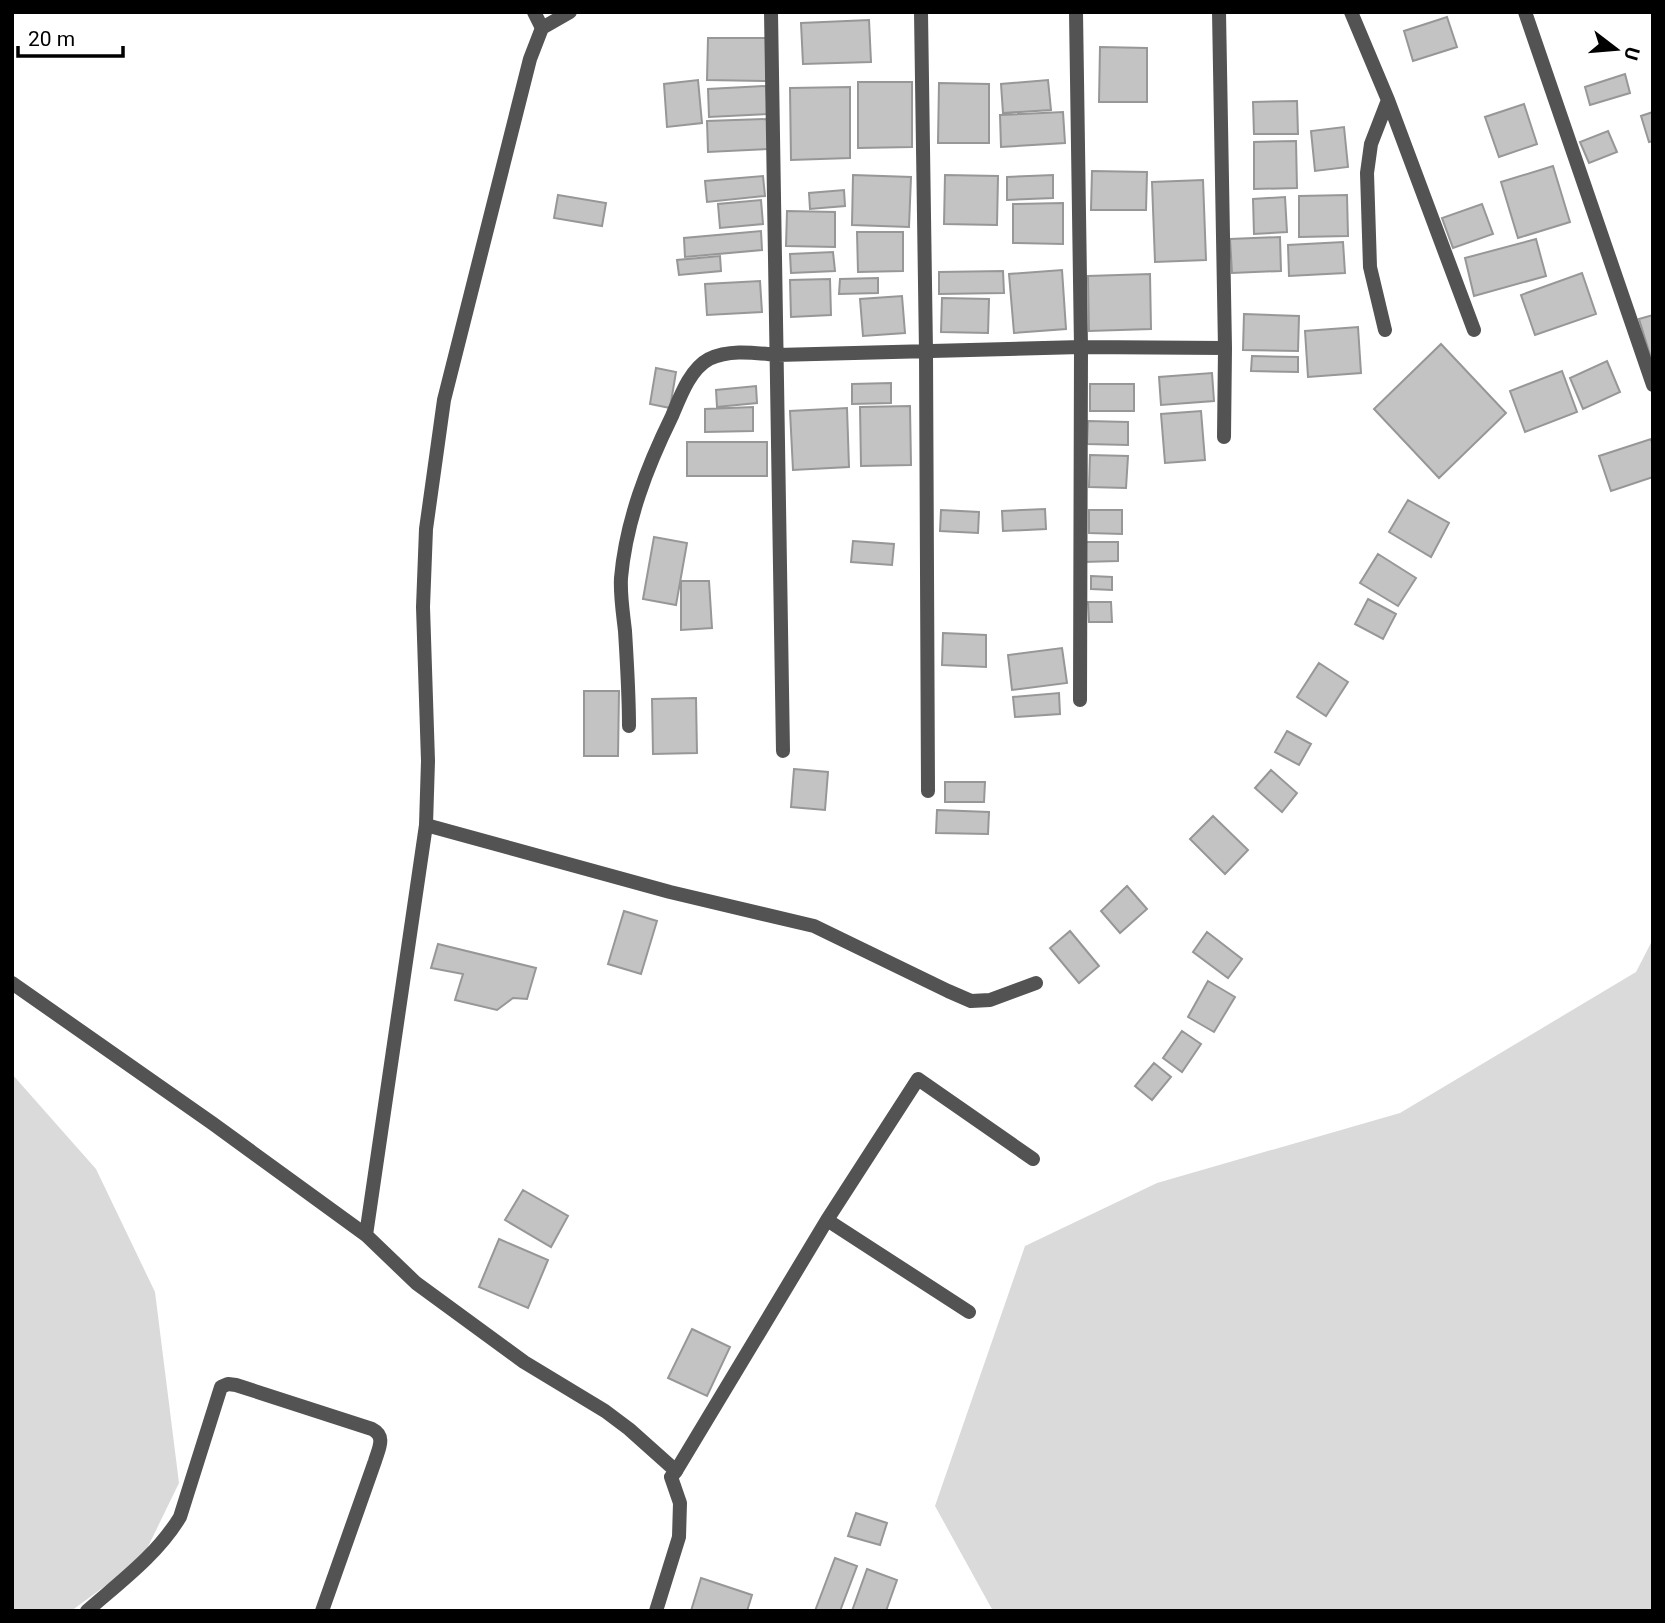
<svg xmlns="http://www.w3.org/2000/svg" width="1665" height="1623" font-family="Roboto,sans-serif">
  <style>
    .green { fill: #dadada }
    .building { fill: #c3c3c3; stroke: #979797; stroke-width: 2 }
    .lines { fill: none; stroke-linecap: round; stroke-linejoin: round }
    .minor { stroke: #535353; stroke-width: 14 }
    .tertiary { stroke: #535353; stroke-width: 14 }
  </style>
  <rect width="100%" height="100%" fill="#fff"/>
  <path class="green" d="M1653,939V1611H993L935,1506L1025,1246L1157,1183L1400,1113L1636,972Z
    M12,1074L96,1169L155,1292L179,1483L142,1559L71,1611H12Z"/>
  <path class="building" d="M1447,17L1457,47L1413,61L1404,31Z
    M869,20L871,62L803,64L801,23Z
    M708,38H767L766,81L707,80Z
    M1100,47L1147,48V102H1099Z
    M1625,74L1630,93L1590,105L1585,87Z
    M698,80L702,123L667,127L664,84Z
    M1048,80L1051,110L1003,113L1001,84Z
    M858,82H912V147L858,148Z
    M939,83L989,84V143H938Z
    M766,86L768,114L709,117L708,89Z
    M850,87V158L791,160L790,88Z
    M1297,101L1298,134H1254L1253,102Z
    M1524,104L1537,144L1499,157L1485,117Z
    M1063,112L1065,143L1001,147L1000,115Z
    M1653,112V141L1649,142L1641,116Z
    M767,119L769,149L708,152L707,121Z
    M1344,127L1348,167L1315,171L1311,131Z
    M1608,131L1617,152L1589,163L1580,142Z
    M1296,141L1297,188L1254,189V142Z
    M1553,166L1570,222L1518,238L1501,182Z
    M1092,171L1147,172L1146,210H1091Z
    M853,175L911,177L909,227L852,225Z
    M945,175L998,176L997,225L944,224Z
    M1053,175V198L1007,200V177Z
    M763,176L765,196L707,202L705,181Z
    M1203,180L1206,260L1155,262L1152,182Z
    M844,190L845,206L810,209L809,193Z
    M558,195L606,203L602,226L554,218Z
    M1347,195L1348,236L1299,237V196Z
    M1285,197L1287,232L1254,234L1253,199Z
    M761,200L763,224L720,228L718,204Z
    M1063,203V244L1013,243V204Z
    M1482,204L1493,234L1453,248L1442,218Z
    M787,211L835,212V247L786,246Z
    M761,231L762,250L685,257L684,238Z
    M857,232H903V271L858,272Z
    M1280,237L1281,271L1232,273L1230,239Z
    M1536,239L1546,276L1474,296L1465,258Z
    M1343,242L1345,273L1289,276L1288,245Z
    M833,252L835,271L791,273L790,254Z
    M720,256L721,271L679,275L677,260Z
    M1062,270L1066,329L1014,333L1009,274Z
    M1003,271L1004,293L939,294V272Z
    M1582,273L1596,314L1535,335L1521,295Z
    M1150,274L1151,329L1089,331L1088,276Z
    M878,278V293L839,294L840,279Z
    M830,279L831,315L791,317L790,280Z
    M760,281L762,312L707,315L705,284Z
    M902,296L905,333L863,336L860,299Z
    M942,298L989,299L988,333L941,332Z
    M1244,314L1299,316L1298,351L1243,350Z
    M1653,315V357L1651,358L1639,319Z
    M1358,327L1361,373L1308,377L1305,331Z
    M1441,344L1506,413L1439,478L1374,409Z
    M1252,356L1298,357V372L1251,371Z
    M1607,361L1620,392L1583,409L1570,378Z
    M656,368L676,372L670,408L650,404Z
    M1562,371L1577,412L1525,432L1510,391Z
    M1212,373L1214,401L1161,405L1159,377Z
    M891,383V403L852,404V384Z
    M1090,384H1134V411H1090Z
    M756,386L757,403L717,407L716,390Z
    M910,406L911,465L861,466L860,407Z
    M753,407V431L705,432V409Z
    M847,408L849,467L793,470L790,411Z
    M1201,411L1205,460L1165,463L1161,414Z
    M1088,421L1128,422V445L1087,444Z
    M1651,439L1653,446V477L1611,491L1599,456Z
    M687,442H767V476H687Z
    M1090,455L1128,456L1126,488L1089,487Z
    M1408,500L1449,523L1431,557L1389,532Z
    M1045,509L1046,529L1003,531L1002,511Z
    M941,510L979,512L978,533L940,531Z
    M1089,510H1122V534L1089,533Z
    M654,537L687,543L676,605L643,599Z
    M853,541L894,544L892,565L851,562Z
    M1083,542H1118V561L1083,562Z
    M1378,554L1416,578L1398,606L1360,583Z
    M1091,576L1112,577V590L1091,589Z
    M681,581H709L712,628L681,630Z
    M1368,599L1396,614L1383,639L1355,624Z
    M1088,602H1111L1112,622H1089Z
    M943,633L986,635V667L942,665Z
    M1062,648L1067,683L1012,690L1008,655Z
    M1319,663L1348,682L1326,716L1297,697Z
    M584,691H619L618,756H584Z
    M1059,693L1060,714L1015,717L1013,697Z
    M696,698L697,753L653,754L652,699Z
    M1287,731L1311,744L1299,765L1275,752Z
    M794,769L828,772L825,810L791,807Z
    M1271,770L1297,793L1282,812L1255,788Z
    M945,782H985L984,802H945Z
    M937,810L989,812L988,834L936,833Z
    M1213,816L1248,850L1225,874L1190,839Z
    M1127,886L1147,909L1120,933L1101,911Z
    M624,911L657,921L641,974L608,964Z
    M1070,931L1099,966L1079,983L1050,948Z
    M1207,932L1242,959L1228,978L1193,952Z
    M438,944L536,968L527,999L513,998L497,1010L455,1000L463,974L431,968Z
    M1208,981L1235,997L1214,1032L1188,1017Z
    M1182,1031L1201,1044L1182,1072L1163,1058Z
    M1154,1063L1171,1077L1152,1100L1135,1086Z
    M523,1190L568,1216L551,1247L505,1220Z
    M499,1239L548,1260L528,1308L479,1287Z
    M692,1329L730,1347L707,1396L668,1378Z
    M856,1513L887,1523L880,1545L848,1536Z
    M835,1558L857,1566L840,1611H815Z
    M867,1569L897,1580L886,1611H852Z
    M701,1578L752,1595L747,1611H691Z"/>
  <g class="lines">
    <path class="minor" d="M534,12L542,28
      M771,12L783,751
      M921,12L926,351L928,791
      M1076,12L1081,347L1080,700
      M1219,12L1225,348L1224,437
      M1351,12L1388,100L1474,330
      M1525,12L1653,385
      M1385,330L1370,267L1367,173L1371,144L1388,100
      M629,726C629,694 627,663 625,631C623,613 620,595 621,578C626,521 647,467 672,416C680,397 690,369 709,359C730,349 755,353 777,355L1081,347L1225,348
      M426,825L670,892L814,926L948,991L971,1001L990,1000L1036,983
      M827,1220L969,1312
      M676,1471L827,1220L918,1079L1033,1159
      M87,1611C120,1582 157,1555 180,1517L221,1387L228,1384L236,1385L372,1429C386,1436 379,1448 375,1461L322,1611"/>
    <path class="tertiary" d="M12,983L212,1123L366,1235L416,1283L524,1362L605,1411L629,1429L676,1471L671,1477L680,1503L679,1537L656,1611
      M366,1235L426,825L428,761L423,607L426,529L444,400L530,59L542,28L570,12"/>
  </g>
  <rect width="1665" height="1623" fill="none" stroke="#000000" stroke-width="28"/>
  <g transform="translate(1616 49) rotate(106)" stroke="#ffffff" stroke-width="5" paint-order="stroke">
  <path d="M0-5L12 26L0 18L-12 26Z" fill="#000000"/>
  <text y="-10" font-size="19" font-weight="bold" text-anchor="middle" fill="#000000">U</text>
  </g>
  <path d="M18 46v10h105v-10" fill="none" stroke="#000000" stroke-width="3.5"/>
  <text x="28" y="46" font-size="21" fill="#000000" stroke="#ffffff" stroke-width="5" paint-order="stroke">20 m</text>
</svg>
